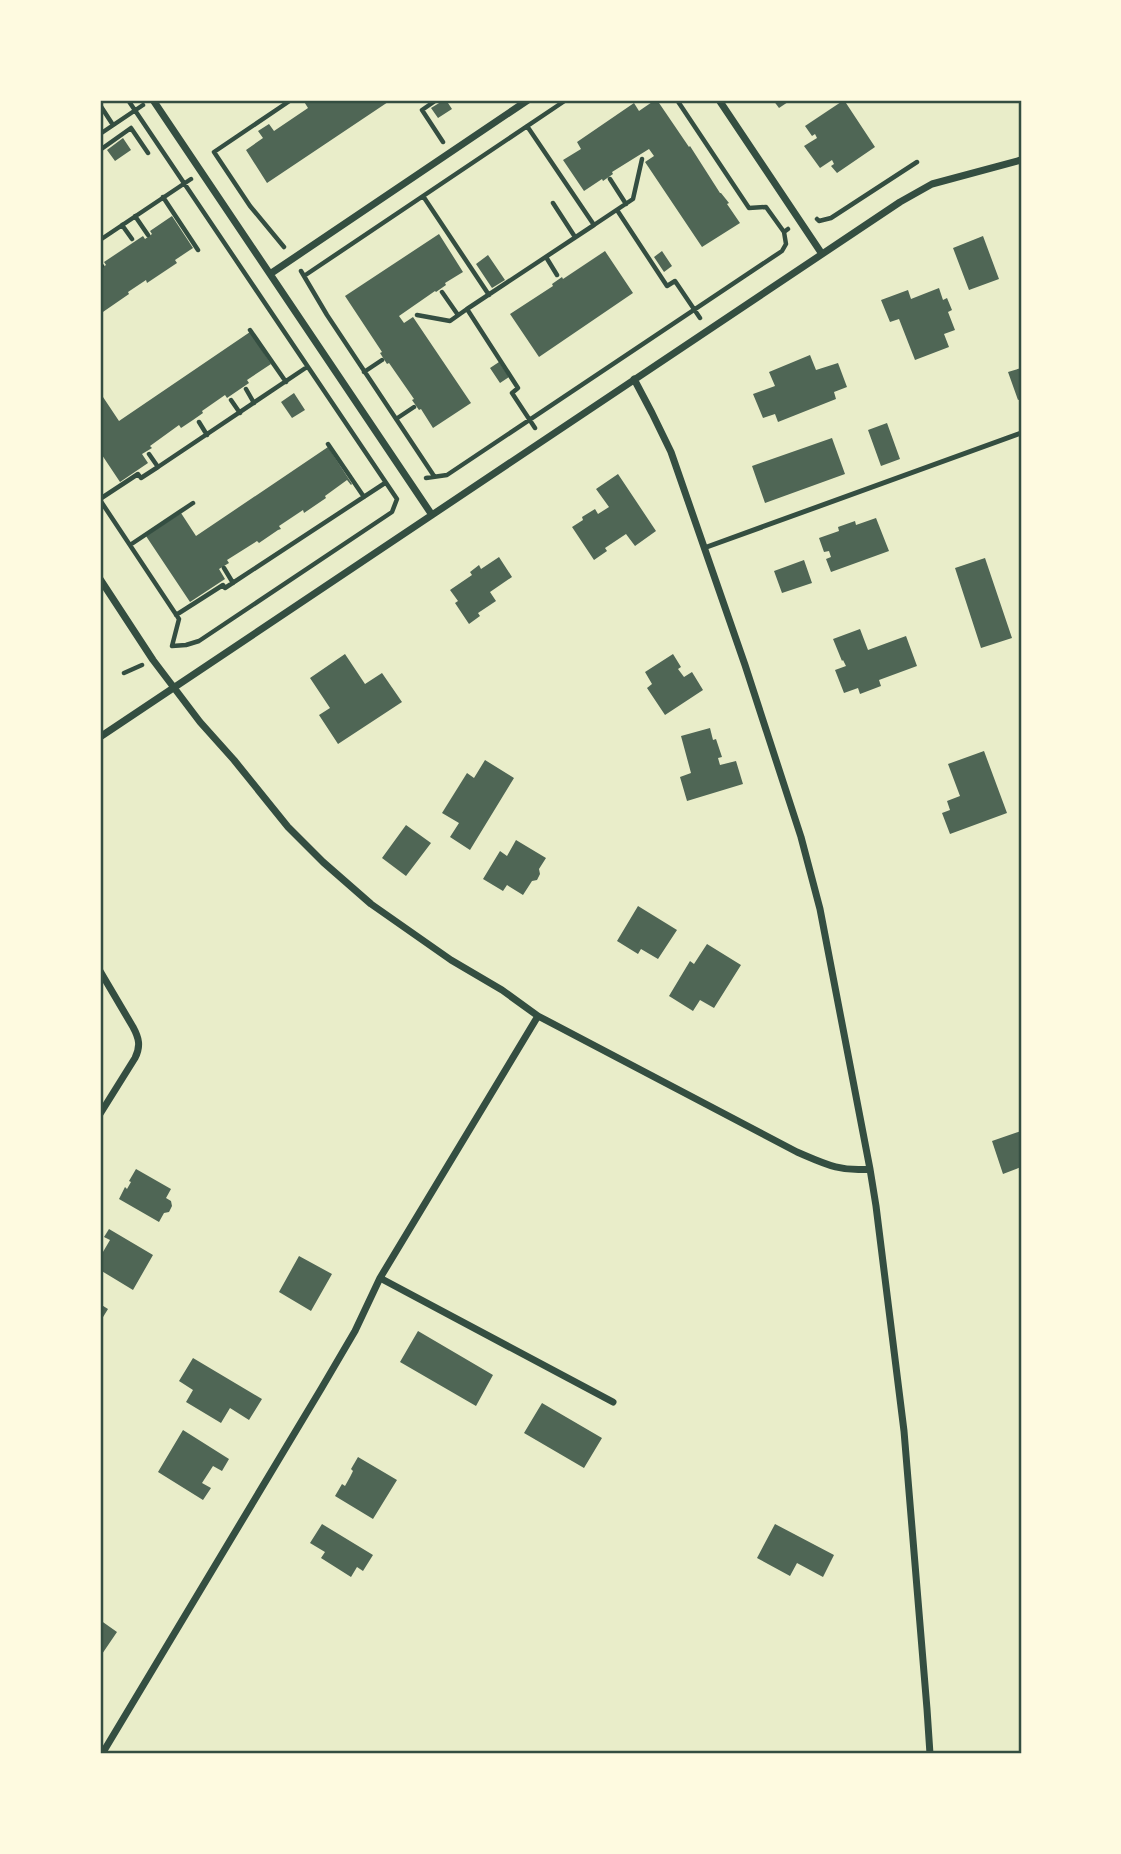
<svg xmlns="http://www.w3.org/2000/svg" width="1121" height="1854" font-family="'Zilla Slab',serif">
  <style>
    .building { fill: #4f6655 }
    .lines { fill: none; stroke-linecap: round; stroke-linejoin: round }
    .path { stroke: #344e41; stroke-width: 4.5 }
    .service { stroke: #344e41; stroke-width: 5 }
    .minor { stroke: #344e41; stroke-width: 7 }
    .neatline { fill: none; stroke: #344e41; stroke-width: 2.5 }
  </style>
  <rect width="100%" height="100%" fill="#e9edc9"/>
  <path class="building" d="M303,100H391L267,183L246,150L263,138L258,131L269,124L274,131L308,108Z
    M444,100H446L452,109L438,118L431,108Z
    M655,100H657L689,147L690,146L720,193H721L729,203L727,204L740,223L702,247L645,162L654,156L649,149L612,172L613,174L603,181L602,179L584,191L563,160L581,149L577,142L634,103L639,111Z
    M773,100H791L779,108Z
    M844,100L875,147L837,173L831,166L834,164L832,160L820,168L804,146L817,138L815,134L812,136L805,126Z
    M123,138L131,150L115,161L107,150Z
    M172,216L193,248L175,260L177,263L147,283L146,280L128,292L129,294L100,314V269L106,265L104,262L143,236L145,239L152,234L150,231Z
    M439,234L463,272L445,283L446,285L436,292L435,291L399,316L404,323L413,317L471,403L433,428L421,409L419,410L412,400L414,399L389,363L387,364L380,353L382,352L345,296Z
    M983,236L999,279L969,290L953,248Z
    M605,251L633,293L539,357L510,314L553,286L552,284L562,277L563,279Z
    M662,251L672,266L664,272L654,257Z
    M488,255L505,280L492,288L476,264Z
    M939,288L943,300L947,298L952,310L948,312L955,330L944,334L949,347L915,360L899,319L890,322L881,300L908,290L911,299Z
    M250,332L271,364L247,380L249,383L227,398L225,395L202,411L203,413L193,420L181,428L179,425L150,446L152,448L142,454L148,463L120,482L100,452V400L103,397L119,421Z
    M810,355L816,370L838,363L847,387L834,392L836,399L778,422L775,414L763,418L753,394L775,386L769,372Z
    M499,362L509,377L500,383L490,368Z
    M1021,368V399L1018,400L1008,372Z
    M294,393L305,410L292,418L281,402Z
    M887,423L900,459L881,466L868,430Z
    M832,438L845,474L765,503L752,466Z
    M328,447L352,484L351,485L347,480L325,496L326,498L304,513L303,510L279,526L281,529L278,530L259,543L257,541L227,560L229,563L219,569L225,579L190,602L146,536L181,513L196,536Z
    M618,474L656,531L635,546L626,534L605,548L607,551L594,560L572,527L583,520L582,517L595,509L598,514L609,507L596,489Z
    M876,518L889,551L831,572L826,559L831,557L829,551L824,552L819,538L839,531L838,527L855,521L856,525Z
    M499,557L512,577L490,592L496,601L478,613L480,616L469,624L455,603L458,601L450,590L472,575L470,572L479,565L481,569Z
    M985,558L1012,638L981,648L955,568Z
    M804,560L812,583L782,593L774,571Z
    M860,629L868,650L906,636L917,666L879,680L881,686L860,694L858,688L844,693L835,670L846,666L843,660L842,661L833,639Z
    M345,654L365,684L382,673L402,702L338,744L319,715L330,708L310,678Z
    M673,654L681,667L678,669L684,677L692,672L703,690L665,715L647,688L652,684L645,672Z
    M710,728L713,740L716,739L722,757L718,758L720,765L736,761L743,784L687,801L680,777L691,773L681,736Z
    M984,751L1007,813L950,834L942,813L950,810L947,801L960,796L948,764Z
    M485,760L514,778L470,850L450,837L459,823L442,813L467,773L474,778Z
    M406,825L431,843L406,876L382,858Z
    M516,840L546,858L539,869L540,874L537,880L532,881L523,895L507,885L503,891L483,879L500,851L507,856Z
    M638,906L677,930L658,959L641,949L638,954L617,941Z
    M707,944L741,965L714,1008L700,1000L693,1011L669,996L690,961L694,964Z
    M1021,1131V1167L1003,1174L992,1141Z
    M136,1169L171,1189L166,1198L171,1201L172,1206L169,1212L164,1213L159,1222L119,1199L125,1187L127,1189L131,1182L129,1181Z
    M109,1229L153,1255L133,1290L100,1270V1257L110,1240L104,1237Z
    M299,1256L332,1274L311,1311L279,1292Z
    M100,1304L108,1309L100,1322Z
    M418,1331L493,1375L476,1406L400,1362Z
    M193,1358L262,1399L249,1420L230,1408L221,1423L186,1402L193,1390L179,1381Z
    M542,1403L602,1438L584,1468L524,1433Z
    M183,1430L229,1459L222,1471L213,1466L202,1483L211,1488L203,1500L158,1472Z
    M358,1457L397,1480L373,1519L335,1496L342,1484L345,1486L350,1477L353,1471L351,1469Z
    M322,1524L373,1555L363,1571L357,1567L351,1577L321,1558L325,1552L310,1543Z
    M775,1524L834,1555L823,1577L797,1563L790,1576L757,1558Z
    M100,1620L117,1632L100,1657Z"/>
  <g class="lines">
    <path class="path" d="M434,100L435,101L422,110L443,142
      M677,100L749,208L766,207L784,232
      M100,105L113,125
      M100,134L143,105
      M100,150L131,128L148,153
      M214,152L250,206L284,247
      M214,152L291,100
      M610,179L626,204
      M423,196L489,295
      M163,197L198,250
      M553,203L575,237
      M617,210L667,286L675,281L700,318
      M135,216L148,235
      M817,219L819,221L831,218L917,162
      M122,225L132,239
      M594,225L633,199L642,159
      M100,240L191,179
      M546,257L557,275
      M100,264L102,266
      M301,271L327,315L434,476
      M304,276L566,100
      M442,292L458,315
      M467,309L594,225L527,126
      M417,315L450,321L467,309L518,388L512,393L535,428
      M250,330L286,382
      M364,372L382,360
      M246,389L254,403
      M231,400L240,413
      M396,419L414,407
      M199,422L207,435
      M328,444L364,497
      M149,454L158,467L307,367
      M426,478L447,475L782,251L786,244L784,232L788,229
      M100,499L138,474L141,478L158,467
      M100,500L179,619L172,646L186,645L199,641L392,512L397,499L128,100
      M130,545L193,503
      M224,568L233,583
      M176,615L223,585L225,588L385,483
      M124,673L142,665"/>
    <path class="service" d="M704,548L1021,433"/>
    <path class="minor" d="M153,100L432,515
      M719,100L822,254
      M270,274L528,100
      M634,379L652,413L671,452L745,665L801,837L820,909L870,1169L876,1206L904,1431L927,1709L930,1754
      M100,579L153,660L200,722L234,760L288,827L323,862L371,904L451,960L502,990L538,1016L797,1152C825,1164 840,1172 870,1169
      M100,737L900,202L932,184L1021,160
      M100,971L133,1027C139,1038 141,1046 135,1058L100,1114
      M538,1016L380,1278L613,1402
      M102,1754L321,1389L355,1331L380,1278"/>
  </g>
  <rect width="1121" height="1854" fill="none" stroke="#fefae0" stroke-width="203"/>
  <rect x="102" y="102" width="918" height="1650" class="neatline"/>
</svg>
